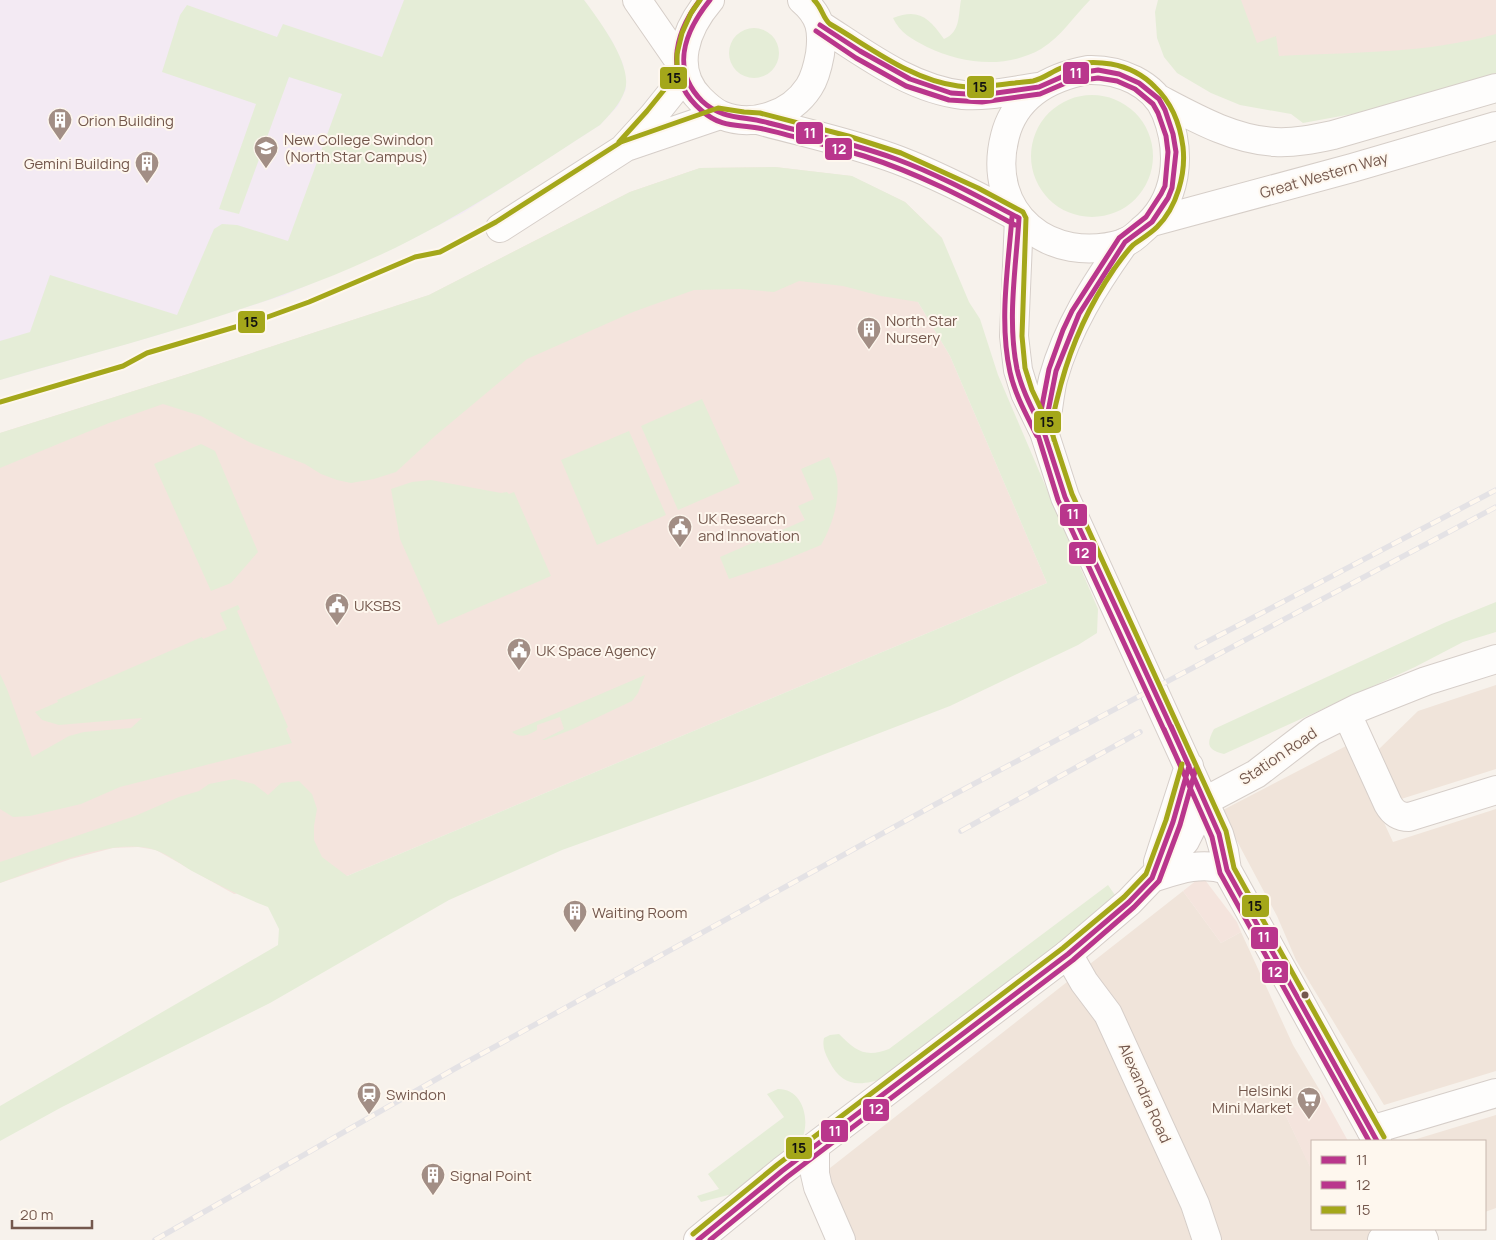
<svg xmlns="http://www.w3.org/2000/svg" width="1496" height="1240" font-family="Manrope,sans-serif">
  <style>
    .residential { fill: #f0e4da }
    .commercial { fill: #f4e4dd }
    .education { fill: #f3eaf3 }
    .green { fill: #e5edd7 }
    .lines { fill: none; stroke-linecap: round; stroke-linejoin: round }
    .minor-casing { stroke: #d6cec9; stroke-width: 30 }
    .tertiary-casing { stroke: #d6cec9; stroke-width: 30 }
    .secondary-casing { stroke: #d6cec8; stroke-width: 30 }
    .minor { stroke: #fefdfc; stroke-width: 28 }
    .tertiary { stroke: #fefdfc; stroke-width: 28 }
    .secondary { stroke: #fefdfc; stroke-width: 28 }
    .rail-casing { stroke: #e4e2e5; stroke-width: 5.5 }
    .rail { stroke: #fef7ee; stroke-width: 4; stroke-dasharray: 11; stroke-linecap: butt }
    .bus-1-casing { stroke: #fef7ee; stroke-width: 9 }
    .bus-2-casing { stroke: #fef7ee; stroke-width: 9 }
    .bus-3-casing { stroke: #fef7ee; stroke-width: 9 }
    .bus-1 { stroke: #b9368c; stroke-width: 5 }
    .bus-2 { stroke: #b9368c; stroke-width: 5 }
    .bus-3 { stroke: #a4a71a; stroke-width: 5 }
    .bus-dot { fill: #74584d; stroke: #fef7ee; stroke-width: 2 }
    .labels { text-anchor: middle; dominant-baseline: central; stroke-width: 4; stroke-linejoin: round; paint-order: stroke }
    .poi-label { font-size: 15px; fill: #74584d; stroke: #fef7ee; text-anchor: start }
    .street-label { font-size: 15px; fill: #74584d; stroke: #fef7ee }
    .line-badge { stroke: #fef7ee; stroke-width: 2 }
    .badge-label { font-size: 14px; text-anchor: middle; font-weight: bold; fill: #fff }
    .pale-badge-label { font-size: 14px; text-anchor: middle; font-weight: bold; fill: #111 }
  </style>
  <rect width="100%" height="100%" fill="#f7f2ec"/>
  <path class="residential" d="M1496,685V769L1398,800L1377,751L1418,711Z
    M1348,745L1393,842L1496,809V1071L1384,1105L1296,960L1277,916L1221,811Z
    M1183,891L1221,943L1241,932L1293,1045L1322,1094L1284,1112L1310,1166H1312V1229H1394L1399,1240H856L836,1196L829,1176L830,1168Z
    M1496,1115V1208L1485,1212V1141H1410Z"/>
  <path class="commercial" d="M1169,0H1496V53L1300,103Z
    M775,167L851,176L905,202L942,238L918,302L950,356L1047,583L347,876L234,894L156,850L138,847L113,848L71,859L0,883V433L188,374L429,295L630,192L700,168Z
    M1202,876L1237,922L1241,932L1221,943L1183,891Z
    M1322,1094L1348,1141H1312V1166L1310,1167L1284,1112Z"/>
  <path class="education" d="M0,0H584L611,39L623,64L626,89L618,106L600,125L463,213L394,248L285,295L158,335L0,380Z"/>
  <path class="green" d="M404,0H584C599,20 633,65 625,90C620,105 610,114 600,125C533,168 467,213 395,248C270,308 133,342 0,380V341L30,332L50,275L177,315L214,229L222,224L237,225L288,241L342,94L289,77L239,214L219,209L256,104L162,72L180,15L187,5L277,37L283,24L382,57Z
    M961,0H1090C1074,16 1061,37 1041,49C1006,69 962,64 927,47C912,39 900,33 893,18C919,8 929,18 944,39C961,32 958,15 961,0Z
    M1158,0H1241L1257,43L1276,36L1279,56C1351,52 1426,54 1496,34V73L1363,112L1303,123L1291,114L1240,105L1211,93L1177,73L1164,57L1157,38L1155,12Z
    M729 53a25 25 0 1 1 50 0a25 25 0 1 1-50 0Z
    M1031 156a61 61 0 1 1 122 0a61 61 0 1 1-122 0Z
    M775,167L852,176L905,202L942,238L969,302L980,319L998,375L1098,609L1097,633L1078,645L950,706L760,779L562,850L449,900L270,1003L62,1107L0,1141V1106L278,945L279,929L268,907C241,897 217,884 192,871C180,864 168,854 155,850C114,836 40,869 0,883V862L135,816L179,797L199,791L209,784L234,779L254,784L268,795L281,783L299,781L312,794L317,809L314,826V840L322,857L347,876L1047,583L950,356L918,302L881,296L843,286L799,281L774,292L740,289L694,290L633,312L527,359L435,436L396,472L374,479L351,483L337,480L321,474L305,464L251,443L201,416L163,404L109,423L0,468V433L188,374L429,295L630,192L700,168Z
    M702,399L740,483L678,510L641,426Z
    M629,431L666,515L597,545L561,460Z
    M201,444L215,451L258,552L231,583L211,591L154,464Z
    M829,457C832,464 836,472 837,479C840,501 832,526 821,545L780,562L729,579L720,557L805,520L798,506L814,499L801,469Z
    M431,480L501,493L507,492L509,494L514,492L551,576L438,625L400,539L391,489L412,482Z
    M1496,602V632L1463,642L1415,667L1224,754C1207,750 1206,744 1214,729L1444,623Z
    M238,605L240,609L237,611L288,727L286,729L292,743L120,787L81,804L30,816L13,817L0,809V674L7,689L32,757L69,736L84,732L131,728L142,718L59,725L42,720L35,712L58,702L57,700L202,637L203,639L227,629L220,613Z
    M645,675L638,693L632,701L573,729L545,740H542L564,729L560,717L537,725V730C528,735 522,739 512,732Z
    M1108,885L1115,895L1025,975L886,1078C859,1086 843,1088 829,1061C825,1053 822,1047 824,1038L830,1035L839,1034C856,1051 865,1058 889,1049Z
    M778,1089C805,1089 812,1125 799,1145L736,1193L701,1202L697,1196L719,1189L708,1174L784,1117L767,1094Z"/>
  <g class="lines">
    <defs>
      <path id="minor" d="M626,147L720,115
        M500,228L623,149L653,116L685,76
        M1347,714L1388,804C1393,813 1399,817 1409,817L1496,790
        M1205,801L1256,774L1312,731L1358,708L1426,681L1496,659
        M1068,954L1084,982L1108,1014L1195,1204L1207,1240
        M1371,1130L1496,1093
        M815,1147V1174L818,1187L841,1240
        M1382,1240L1405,1229"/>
      <path id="tertiary" d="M1019,218L1014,336L1018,370L1025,393L1044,432L1065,497L1219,834L1224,851L1227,870L1377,1141
        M1044,432C1048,415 1049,396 1053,379C1067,328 1095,284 1125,242
        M1158,862L1189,766
        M1152,878C1177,870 1201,861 1227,870
        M1419,1229L1424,1240
        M698,1240L782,1171L1068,954L1129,902L1152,878L1185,841L1205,801"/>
      <path id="secondary" d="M637,0L684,68
        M710,0C686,28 670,69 700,99C706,105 714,112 721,115C752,128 791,115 809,87C815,78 818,65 820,54C823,31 821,16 802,0
        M820,25C864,53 910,89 963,95C988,97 1015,90 1039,87
        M1088,70C1119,69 1154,83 1166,113C1182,154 1178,201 1142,230C1137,235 1131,240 1124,243C1050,266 985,214 1005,136C1015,96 1050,77 1088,70Z
        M1159,99C1195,118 1234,140 1275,142C1295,143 1314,139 1333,135L1496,88
        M758,120C805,133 853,143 898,160C940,176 980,197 1019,218
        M1152,222L1352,168L1496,126"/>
    </defs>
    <use href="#minor" class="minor-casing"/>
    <use href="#tertiary" class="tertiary-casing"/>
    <use href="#secondary" class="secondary-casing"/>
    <use href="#minor" class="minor"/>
    <use href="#tertiary" class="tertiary"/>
    <use href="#secondary" class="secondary"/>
    <defs>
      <path id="rail" d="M1197,647L1496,490
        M961,831L1140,732
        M155,1240L456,1068L936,804L1496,507"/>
    </defs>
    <use href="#rail" class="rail-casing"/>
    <use href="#rail" class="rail"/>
    <defs>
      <path id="bus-1" d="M710,0C685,31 670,69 702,101C722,120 745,116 769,123C811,134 855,144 896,159C939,175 979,197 1019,218
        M820,25L860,51L910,79L951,93L982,95L1039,87L1066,75L1098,70L1119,74L1139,83L1159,99L1165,110L1173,134L1176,152L1172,188L1168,198L1152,222L1125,242L1079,314L1056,371L1044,432L1065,497L1189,766
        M1019,218C1016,267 1007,320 1017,369C1022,391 1034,412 1044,433
        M1171,726L1219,834L1227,870L1377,1141
        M698,1240L782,1171L1068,954L1129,902L1152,878L1173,822L1189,766"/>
      <path id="bus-2" d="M700,0C673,35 664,79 702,111C722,128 735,124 758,128C770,130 783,134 795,137C818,143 841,149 864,156C917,173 966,198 1015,225
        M816,31L856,58L906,86L949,100L982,102L1040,94L1068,82L1098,78L1117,81L1135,89L1153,104L1158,113L1166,136L1168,152L1165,186L1161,194L1146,217L1119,238L1072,311L1063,330L1049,369L1037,432L1058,500L1182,769
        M1012,217C1008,268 999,322 1010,372C1015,395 1027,416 1037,436
        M1164,729L1212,837L1220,873L1369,1141
        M710,1240L787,1177L1073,960L1134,907L1159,881L1180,825L1196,768"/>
      <path id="bus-3" d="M814,0C822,7 823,19 830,24C870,47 911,80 958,86C977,89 996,85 1015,83C1021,82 1027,82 1033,81C1043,79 1051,72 1061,68C1093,57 1131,62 1155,87C1172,103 1180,124 1183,147C1186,174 1177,207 1157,227C1150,234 1141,239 1133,245C1126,252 1120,261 1114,269C1090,304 1072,343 1061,384C1057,401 1049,423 1054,440
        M619,142L647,111L677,74V54L682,33L691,13L700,0
        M0,402L123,366L147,353L262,319L309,302L415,257L440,252L496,222L621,142L718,108L744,112L760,113L848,136L901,153L978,188L1023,212L1026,218L1022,336L1025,368L1032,390L1051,430L1072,494L1226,831L1234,868L1384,1137
        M693,1234L777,1165L1063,948L1124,897L1146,874L1166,820L1182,764"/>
    </defs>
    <use href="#bus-1" class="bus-1-casing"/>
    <use href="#bus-2" class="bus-2-casing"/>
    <use href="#bus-3" class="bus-3-casing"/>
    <use href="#bus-1" class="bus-1"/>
    <use href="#bus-2" class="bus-2"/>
    <use href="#bus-3" class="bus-3"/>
  </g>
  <defs>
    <symbol id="building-pin" viewBox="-11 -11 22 30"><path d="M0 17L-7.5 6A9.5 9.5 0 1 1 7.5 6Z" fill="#a28e85" stroke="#fef7ee"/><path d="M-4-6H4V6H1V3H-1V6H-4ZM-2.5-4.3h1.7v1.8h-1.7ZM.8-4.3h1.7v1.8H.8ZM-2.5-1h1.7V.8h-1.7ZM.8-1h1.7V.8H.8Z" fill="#fff"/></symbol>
    <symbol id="university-pin" viewBox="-11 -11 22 30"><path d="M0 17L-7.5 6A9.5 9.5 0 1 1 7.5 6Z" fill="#a28e85" stroke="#fef7ee"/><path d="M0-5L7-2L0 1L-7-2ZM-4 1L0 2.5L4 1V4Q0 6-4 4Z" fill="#fff"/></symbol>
    <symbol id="civic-pin" viewBox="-11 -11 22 30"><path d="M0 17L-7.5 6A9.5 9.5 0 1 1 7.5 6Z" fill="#a28e85" stroke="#fef7ee"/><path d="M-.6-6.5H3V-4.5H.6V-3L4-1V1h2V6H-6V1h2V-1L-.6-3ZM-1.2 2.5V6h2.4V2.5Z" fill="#fff"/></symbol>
    <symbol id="station-pin" viewBox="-11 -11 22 30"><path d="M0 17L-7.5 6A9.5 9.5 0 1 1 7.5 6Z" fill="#a28e85" stroke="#fef7ee"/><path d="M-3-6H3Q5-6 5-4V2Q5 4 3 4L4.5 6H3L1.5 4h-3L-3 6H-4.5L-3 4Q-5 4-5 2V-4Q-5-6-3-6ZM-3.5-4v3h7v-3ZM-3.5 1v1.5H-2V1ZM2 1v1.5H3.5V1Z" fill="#fff"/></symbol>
    <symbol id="supermarket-pin" viewBox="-11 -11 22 30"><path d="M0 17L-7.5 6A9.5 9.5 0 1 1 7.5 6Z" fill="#a28e85" stroke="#fef7ee"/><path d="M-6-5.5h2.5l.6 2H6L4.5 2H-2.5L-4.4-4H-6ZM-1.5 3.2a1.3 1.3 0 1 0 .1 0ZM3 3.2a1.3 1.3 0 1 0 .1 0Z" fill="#fff"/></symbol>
  </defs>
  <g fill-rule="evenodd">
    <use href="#building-pin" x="46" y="106" width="28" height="38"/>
    <use href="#university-pin" x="252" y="134" width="28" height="38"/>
    <use href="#building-pin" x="133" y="149" width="28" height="38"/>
    <use href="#building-pin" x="855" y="315" width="28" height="38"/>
    <use href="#civic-pin" x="666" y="513" width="28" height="38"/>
    <use href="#civic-pin" x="323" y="591" width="28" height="38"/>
    <use href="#civic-pin" x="505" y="636" width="28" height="38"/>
    <use href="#building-pin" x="561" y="898" width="28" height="38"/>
    <use href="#station-pin" x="355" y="1080" width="28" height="38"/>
    <use href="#supermarket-pin" x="1295" y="1085" width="28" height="38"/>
    <use href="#building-pin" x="419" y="1161" width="28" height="38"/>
  </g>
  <circle class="bus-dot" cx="1305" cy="995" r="4.5"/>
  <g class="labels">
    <g class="poi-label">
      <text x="78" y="120">Orion Building</text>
      <text x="284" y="139">New College Swindon<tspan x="284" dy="17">(North Star Campus)</tspan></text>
      <text x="130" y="163" text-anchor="end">Gemini Building</text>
      <text x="886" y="320">North Star<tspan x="886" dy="17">Nursery</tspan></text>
      <text x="698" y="518">UK Research<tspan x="698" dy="17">and Innovation</tspan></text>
      <text x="354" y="605">UKSBS</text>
      <text x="536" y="650">UK Space Agency</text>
      <text x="592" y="912">Waiting Room</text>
      <text x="1292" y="1090" text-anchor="end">Helsinki<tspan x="1292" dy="17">Mini Market</tspan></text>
      <text x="386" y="1094">Swindon</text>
      <text x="450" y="1175">Signal Point</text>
    </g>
    <g class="street-label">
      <text transform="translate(1324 175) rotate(-16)">Great Western Way</text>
      <text transform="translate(1278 756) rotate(-34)">Station Road</text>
      <text transform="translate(1145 1093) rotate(66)">Alexandra Road</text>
    </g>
  </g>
  <g class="line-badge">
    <rect x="1062" y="61" width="28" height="24" rx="5" fill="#b9368c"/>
    <rect x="659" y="66" width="29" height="24" rx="5" fill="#a4a71a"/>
    <rect x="966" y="75" width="29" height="24" rx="5" fill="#a4a71a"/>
    <rect x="795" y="121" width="29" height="24" rx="5" fill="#b9368c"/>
    <rect x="824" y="137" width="29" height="24" rx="5" fill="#b9368c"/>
    <rect x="237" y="310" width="29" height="24" rx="5" fill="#a4a71a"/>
    <rect x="1033" y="410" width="29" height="24" rx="5" fill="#a4a71a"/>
    <rect x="1059" y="503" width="29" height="24" rx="5" fill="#b9368c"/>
    <rect x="1068" y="541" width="29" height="24" rx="5" fill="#b9368c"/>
    <rect x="1241" y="894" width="29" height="24" rx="5" fill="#a4a71a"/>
    <rect x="1250" y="926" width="29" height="24" rx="5" fill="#b9368c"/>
    <rect x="1261" y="960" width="28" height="24" rx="5" fill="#b9368c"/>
    <rect x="862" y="1098" width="28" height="24" rx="5" fill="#b9368c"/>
    <rect x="820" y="1119" width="29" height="24" rx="5" fill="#b9368c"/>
    <rect x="785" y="1136" width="28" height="24" rx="5" fill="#a4a71a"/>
  </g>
  <g class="badge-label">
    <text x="1076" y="78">11</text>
    <text x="810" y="138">11</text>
    <text x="839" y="154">12</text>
    <text x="1073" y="519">11</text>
    <text x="1082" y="558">12</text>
    <text x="1264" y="942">11</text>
    <text x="1275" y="977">12</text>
    <text x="876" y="1114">12</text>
    <text x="835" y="1136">11</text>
  </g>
  <g class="pale-badge-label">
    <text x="674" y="83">15</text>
    <text x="980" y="92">15</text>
    <text x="251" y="327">15</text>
    <text x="1047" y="427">15</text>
    <text x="1255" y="911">15</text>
    <text x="799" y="1153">15</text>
  </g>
  <rect x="1311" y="1140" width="175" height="90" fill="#fef7ee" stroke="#c7b7ae"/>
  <rect x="1321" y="1156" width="25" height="8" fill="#b9368c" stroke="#c7b7ae"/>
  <text x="1356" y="1165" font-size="15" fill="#74584d">11</text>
  <rect x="1321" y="1181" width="25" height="8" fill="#b9368c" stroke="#c7b7ae"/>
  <text x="1356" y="1190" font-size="15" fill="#74584d">12</text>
  <rect x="1321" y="1206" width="25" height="8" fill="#a4a71a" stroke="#c7b7ae"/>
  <text x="1356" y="1215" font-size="15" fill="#74584d">15</text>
  <path d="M12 1220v8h80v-8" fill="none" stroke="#74584d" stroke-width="2.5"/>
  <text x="20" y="1220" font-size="15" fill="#74584d" stroke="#fef7ee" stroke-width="4" paint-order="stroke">20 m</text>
</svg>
